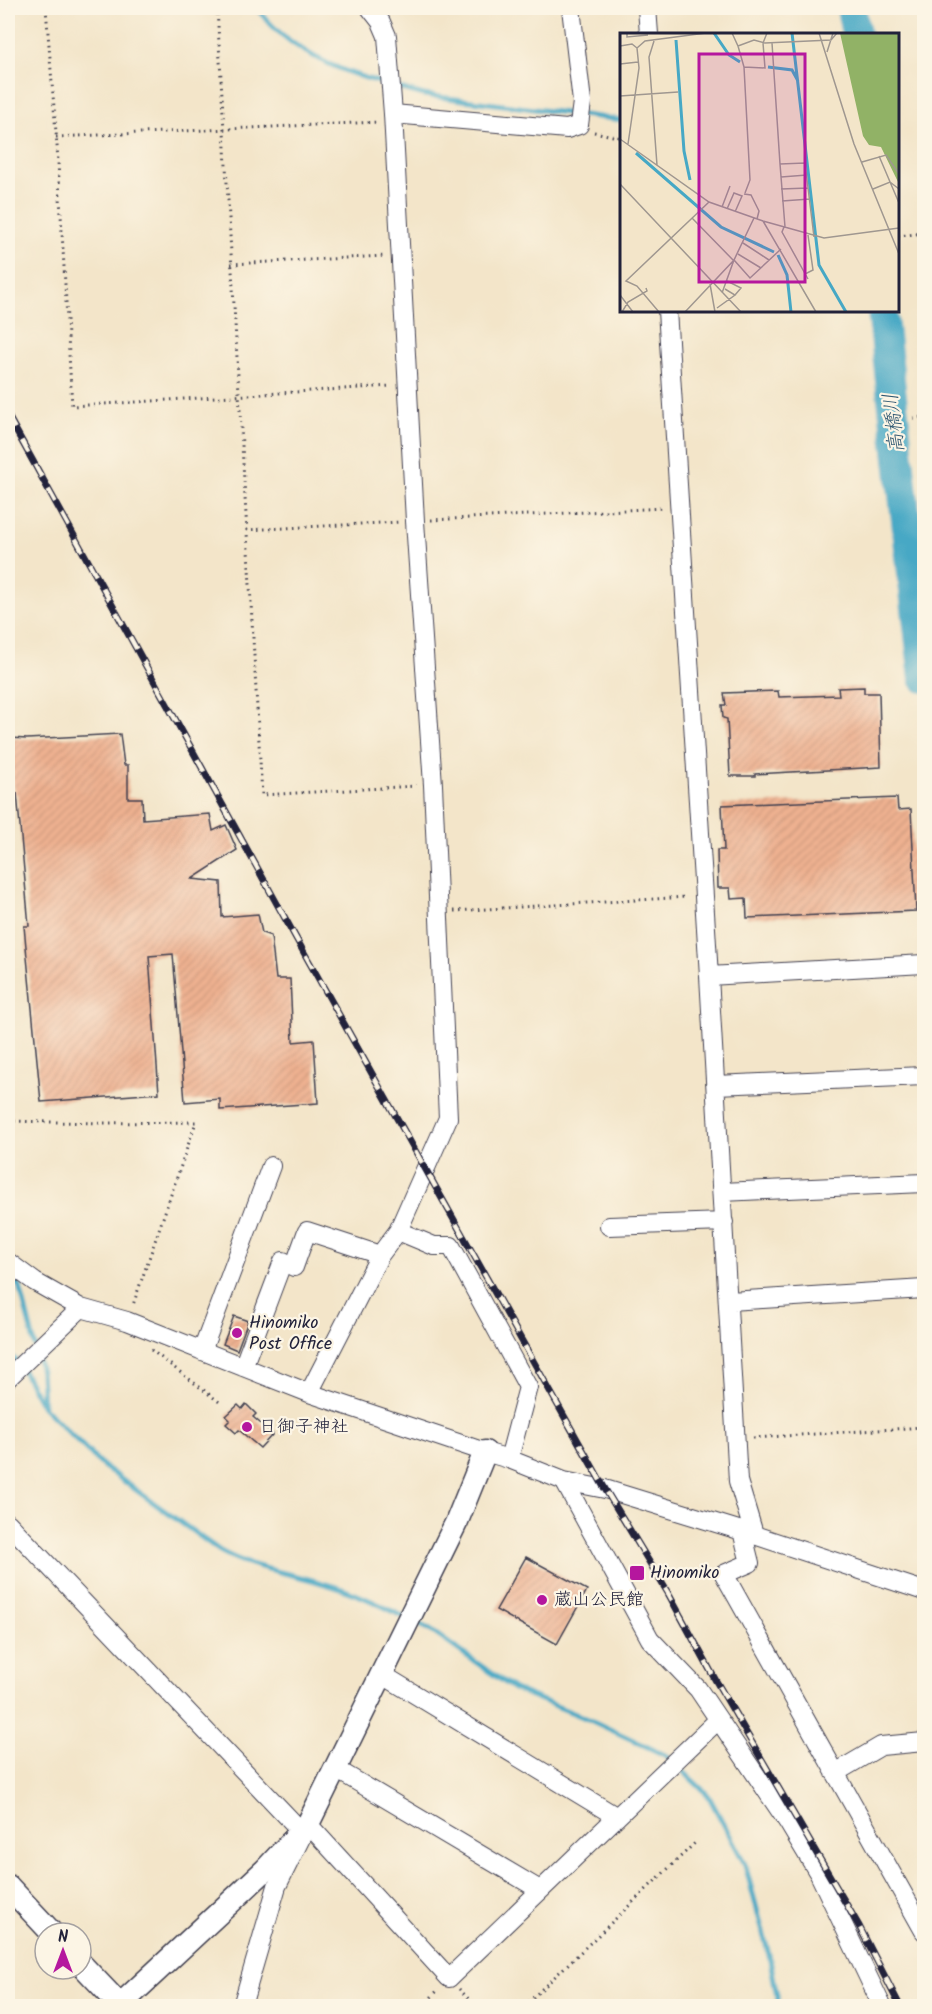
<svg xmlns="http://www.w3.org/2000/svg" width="932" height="2014" font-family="Kalam,'Klee One',sans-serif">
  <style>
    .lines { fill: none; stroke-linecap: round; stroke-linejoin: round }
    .stream { stroke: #46a8c5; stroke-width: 5 }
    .river { stroke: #46a8c5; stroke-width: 30 }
    .building { fill: url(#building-hatch) }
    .minor-casing { stroke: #413f50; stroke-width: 20 }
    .tertiary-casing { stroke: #413f50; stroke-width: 25 }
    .path { stroke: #413f50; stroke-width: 3; stroke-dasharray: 1.5 4.5; stroke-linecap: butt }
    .minor { stroke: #fff; stroke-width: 18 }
    .tertiary { stroke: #fff; stroke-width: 22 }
    .rail-casing { stroke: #22223b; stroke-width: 7 }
    .rail { stroke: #fcf5e5; stroke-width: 4.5; stroke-dasharray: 14; stroke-linecap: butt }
    .poi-dot { fill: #b5179e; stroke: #fcf5e5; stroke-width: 2 }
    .labels { text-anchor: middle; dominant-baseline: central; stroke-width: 4.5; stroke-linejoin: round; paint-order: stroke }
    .poi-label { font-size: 18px; fill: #22223b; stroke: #fcf5e5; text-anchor: start }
    .water-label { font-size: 20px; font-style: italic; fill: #305872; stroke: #fcf5e5 }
    .inset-river { fill: none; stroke: #46a8c5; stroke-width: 3 }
    .inset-road { fill: none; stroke: #9f9790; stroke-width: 1.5 }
    .view { fill: #b5179e; fill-opacity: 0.15; stroke: #b5179e; stroke-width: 3 }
    .inset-edge { fill: none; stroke: #22223b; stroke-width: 3 }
  </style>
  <defs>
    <pattern id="building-hatch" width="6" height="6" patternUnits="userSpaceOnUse" patternTransform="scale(1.5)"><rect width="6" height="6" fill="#eeb190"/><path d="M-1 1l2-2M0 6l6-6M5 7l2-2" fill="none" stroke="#cc987d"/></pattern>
  </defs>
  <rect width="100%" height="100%" fill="#fcf5e5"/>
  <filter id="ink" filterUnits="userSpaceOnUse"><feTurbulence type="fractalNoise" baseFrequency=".0167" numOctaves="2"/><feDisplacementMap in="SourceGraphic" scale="12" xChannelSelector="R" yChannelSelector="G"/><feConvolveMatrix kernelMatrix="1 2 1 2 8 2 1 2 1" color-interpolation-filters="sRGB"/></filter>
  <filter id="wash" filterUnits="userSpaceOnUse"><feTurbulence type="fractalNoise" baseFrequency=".008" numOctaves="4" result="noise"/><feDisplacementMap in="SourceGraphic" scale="24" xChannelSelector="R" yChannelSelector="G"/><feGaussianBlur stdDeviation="1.35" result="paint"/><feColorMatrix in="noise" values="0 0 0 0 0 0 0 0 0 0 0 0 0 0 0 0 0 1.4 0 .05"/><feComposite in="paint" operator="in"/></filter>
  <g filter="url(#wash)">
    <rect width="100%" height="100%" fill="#f3e5c9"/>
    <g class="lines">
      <path class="stream" d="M257,8C288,50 337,71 386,84
        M395,87L424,95L622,120
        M12,1279L20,1287L35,1346
        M8,1354L18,1362L43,1407L103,1466L220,1551C252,1569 288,1572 322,1583C352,1591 377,1603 404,1617
        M37,1355L41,1372L43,1405
        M413,1621L430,1630L514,1689L588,1719L667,1756L708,1795L745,1864L769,1955L779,2006"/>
      <path class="river" d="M851,8L856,34
        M882,310L924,678"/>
    </g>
    <g id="blocks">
      <path class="building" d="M864,687V693H879L881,767L755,774V776H730L727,719L723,718L722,705H726L724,693L778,691L779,697L839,695L838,688Z
        M120,734L124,765H128V798H142L143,819L210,814L213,831L226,825L237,850L192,879L221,882L222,917L258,914L262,933L271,936L276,979H290L293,1042L314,1040L318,1103L220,1110V1099L185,1102L173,954L149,956L159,1093L41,1102L24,926H29L17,793L14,794L10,738L27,739Z
        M897,798L898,810L911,809L916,911L747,918L746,898L731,899L730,888H718L717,850H724L722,805Z
        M234,1316L248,1321L237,1350L223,1344Z
        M246,1404L256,1414L253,1417L273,1434L260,1448L239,1430L236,1433L226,1424L230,1420L226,1416L238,1405L242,1409Z
        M526,1557L587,1590L557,1644L496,1610Z"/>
    </g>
  </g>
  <g filter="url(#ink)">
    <use href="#blocks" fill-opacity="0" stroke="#413f50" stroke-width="1.5"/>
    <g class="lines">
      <defs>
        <path id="minor" d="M370,8L381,22L387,36L393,114L567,129L579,125L582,102L571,8
          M647,8L649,34
          M393,114L415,521L433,785L448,1118L398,1231
          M667,310L709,976L924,964
          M709,976L738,1481L754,1534
          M716,1085L924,1076
          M722,1192L924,1183
          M609,1226L724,1222
          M380,1255L398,1231L434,1246H451L528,1387L509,1459
          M8,1262L35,1282L81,1308L127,1321L309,1393L485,1452L509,1459L564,1481L605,1489L742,1531L924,1591
          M729,1301L924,1289
          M202,1351L271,1166
          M243,1367L283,1261L294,1267L307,1231L380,1255L309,1393
          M8,1378L81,1308
          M564,1481L650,1639L698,1689L789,1824L819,1874L882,2006
          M8,1523L301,1831
          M742,1531L750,1563L724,1574L924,1931
          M383,1675L617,1817
          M336,1769L540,1890
          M835,1773L881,1746L924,1742
          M242,2006L277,1886L308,1824L449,1978L718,1720"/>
        <path id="tertiary" d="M8,1886L52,1933
          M81,1964L121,2006
          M119,2006L265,1870L308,1824L457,1521L485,1452"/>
      </defs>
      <use href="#minor" class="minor-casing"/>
      <use href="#tertiary" class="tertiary-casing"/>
      <path class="path" d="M46,8L57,145L72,406L391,386
        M217,8L262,795L416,786
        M594,132L622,138
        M56,137L378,122
        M898,236L924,233
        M231,264L385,256
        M913,418L924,417
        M431,520L664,508
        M246,530L400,522
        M454,911L687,897
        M8,1121L102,1123L196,1122L133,1305
        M151,1350L222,1404
        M753,1438L924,1427
        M459,1989L476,2006
        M423,2006L438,1990
        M524,2006L696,1842"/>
      <use href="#minor" class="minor"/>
      <use href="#tertiary" class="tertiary"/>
      <defs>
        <path id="rail" d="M8,416L302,949L605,1489L668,1593L716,1681L859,1926L900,2006"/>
      </defs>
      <use href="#rail" class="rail-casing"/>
      <use href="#rail" class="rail"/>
    </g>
  </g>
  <g class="poi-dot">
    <circle cx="237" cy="1333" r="6"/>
    <circle cx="247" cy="1427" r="6"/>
    <rect x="629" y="1565" width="16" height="16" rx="3"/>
    <circle cx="542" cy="1600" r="6"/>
  </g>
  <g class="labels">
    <g class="poi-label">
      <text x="249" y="1323">Hinomiko<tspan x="249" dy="21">Post Office</tspan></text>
      <text x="259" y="1427">日御子神社</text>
      <text x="650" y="1573">Hinomiko</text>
      <text x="554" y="1600">蔵山公民館</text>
    </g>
    <g class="water-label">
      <text transform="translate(895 423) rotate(-97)">高橋川</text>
    </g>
  </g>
  <g transform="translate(620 33)">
    <rect width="279" height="279" fill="#f3e5c9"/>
    <path d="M220,0H279V151L261,114L249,112L243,103Z" fill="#91b266"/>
    <path class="inset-river" d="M94,0L109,22L120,29M172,0L199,232L226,279M56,7L64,118L70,147M148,34L172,37L178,48M16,120L101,194L154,219M158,222L167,242L171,279"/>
    <path class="inset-road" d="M7,0V4L28,2M112,0L118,13L134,7L145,10L211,7L217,0M199,0L234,111L279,221M34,8L29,24L37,132M152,10L160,131L185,130L194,204M0,13L12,11L17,15M118,13L124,34L145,35L143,10L147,0M207,19L213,0M0,31L18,29M124,34L130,147L125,160M0,63L58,59M0,106L89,169L143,188L204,205L279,195M8,111L19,35L17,15L25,8L86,0M259,123L279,170M242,129L266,122L279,141M160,131L165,194M161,144L187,142M0,151L121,279M161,156L188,155M253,156L270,149L279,156M124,161L131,162L139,178L137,186M162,168L190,166M102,174L110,153M107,176L114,160L122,163L115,179M72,185L114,228M143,188L196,279M164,194L162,199L188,246M123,210L149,227M118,221L141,235M185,241L193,237L188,202M107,248L121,255L115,262M90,251L95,279M102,260L114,227L130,245L161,216M0,262L13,279M97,275L115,262L105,256M2,279L8,269L27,258L26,255M39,279L17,253L6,248L89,169M65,279L114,227L134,185"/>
    <path class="view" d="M79,21H185V249H79Z"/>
    <rect width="279" height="279" class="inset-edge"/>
  </g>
  <rect width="932" height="2014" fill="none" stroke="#fcf5e5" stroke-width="30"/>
  <g transform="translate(63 1951)"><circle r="28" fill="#fcf5e5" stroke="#a5a1a1" stroke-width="1.5"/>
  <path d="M0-4.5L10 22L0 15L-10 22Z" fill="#b5179e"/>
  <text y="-9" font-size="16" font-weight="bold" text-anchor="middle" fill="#22223b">N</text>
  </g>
</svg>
